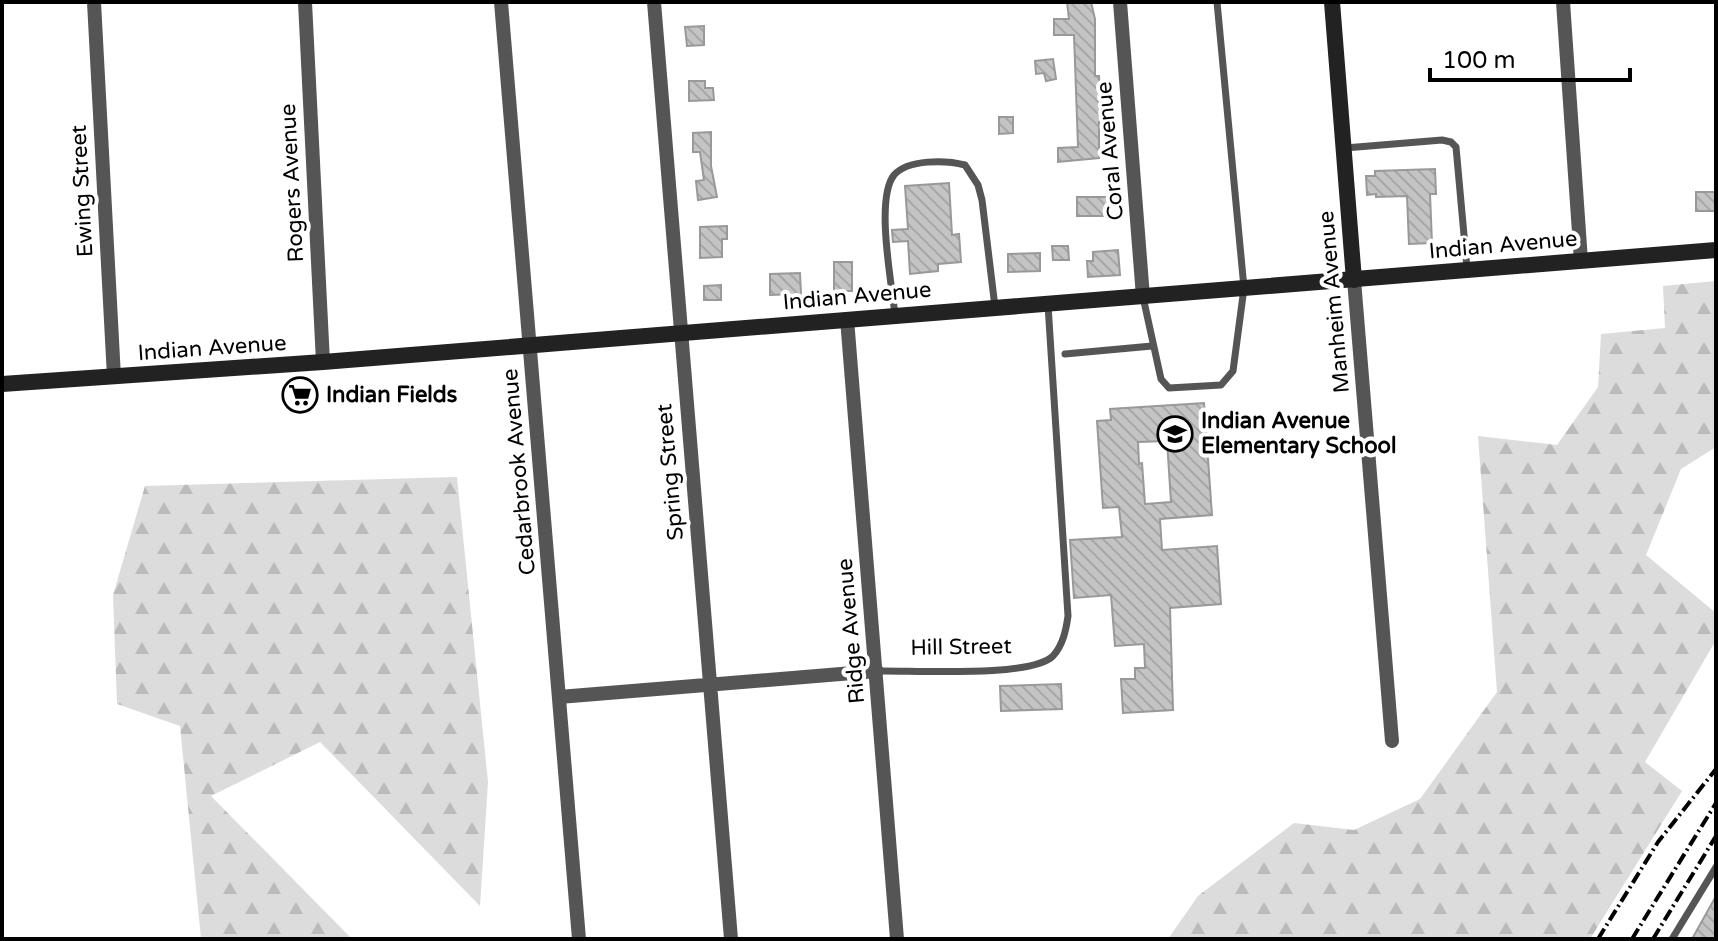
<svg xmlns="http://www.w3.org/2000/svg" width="1718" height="941" font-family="'Varela Round',sans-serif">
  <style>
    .forest { fill: url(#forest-firs) }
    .building { fill: url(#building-back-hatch); stroke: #999; stroke-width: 2; fill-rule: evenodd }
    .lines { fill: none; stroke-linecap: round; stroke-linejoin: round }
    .lane { stroke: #555; stroke-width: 7 }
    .street { stroke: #555; stroke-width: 14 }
    .secondary { stroke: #222; stroke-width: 16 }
    .rail { stroke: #000; stroke-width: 4; stroke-dasharray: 12 4 2 4; stroke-linecap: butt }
    .labels { text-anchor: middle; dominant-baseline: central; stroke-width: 8; stroke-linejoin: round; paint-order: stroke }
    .street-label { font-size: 22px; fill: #000; stroke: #fff }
    .poi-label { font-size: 22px; font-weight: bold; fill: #000; stroke: #fff; text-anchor: start }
  </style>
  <defs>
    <pattern id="forest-firs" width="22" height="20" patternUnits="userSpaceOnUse" patternTransform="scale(2)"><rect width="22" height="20" fill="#dcdcdc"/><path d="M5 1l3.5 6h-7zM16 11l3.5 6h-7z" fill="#bbb"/></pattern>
    <pattern id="building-back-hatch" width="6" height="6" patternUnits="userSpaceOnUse" patternTransform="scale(2)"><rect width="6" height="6" fill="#c4c4c4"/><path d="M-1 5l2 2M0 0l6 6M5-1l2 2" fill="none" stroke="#a7a7a7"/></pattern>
  </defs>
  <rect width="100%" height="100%" fill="#fff"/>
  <path class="forest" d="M1716,281V447L1681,469L1646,555L1716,613V640L1645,762L1682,791L1590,939H1168L1198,896L1294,823L1354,830L1420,799L1497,692L1478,436L1557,445L1598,387L1601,334L1665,328L1663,286Z
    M457,477L488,782L480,906L320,742L211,796L352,939H201L180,726L117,704L113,595L145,486Z"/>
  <path class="building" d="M1067,2H1091L1095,19V76H1099L1102,121L1099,122V158L1058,162V148L1078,147L1074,35H1054V19H1069Z
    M704,26V45L687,46L685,27Z
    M1053,59L1056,79L1046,81L1044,73L1036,74L1035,61Z
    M689,81H705V88H713L714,100L689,101Z
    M999,117H1013V133L999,134Z
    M711,132V166L717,197L698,200L696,181L704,180L700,152H693V133Z
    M1435,169L1436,194H1430L1432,243L1409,244L1407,196L1376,197V194L1367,195L1366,176H1375V171Z
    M949,183L952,235L959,234L961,262L938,264V271L910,274L908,241L893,242L892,230L908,229L905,186Z
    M1696,192H1716V211H1696Z
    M1077,197H1110V216H1077Z
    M727,226V239H722V257L700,258V227Z
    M1052,246H1068L1069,260H1053Z
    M1118,250L1120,275L1088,277L1087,261H1093V252Z
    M1040,253V271L1008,272V254Z
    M834,262H852V291H834Z
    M800,273L801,294L770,295V274Z
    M721,285V300H704V286Z
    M1204,403L1212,515L1160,519L1162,550L1217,546L1221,604L1170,608L1173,710L1123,713L1121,679H1135V668H1145L1144,644L1115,646L1111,595L1074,598L1070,540L1122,537L1119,507L1103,508L1097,421L1111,420L1110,409ZM1167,441L1171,502L1145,504L1142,463L1139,464L1138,442Z
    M1061,684L1062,709L1001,711L1000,686Z
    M1716,896V939H1692Z"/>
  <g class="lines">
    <path class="lane" d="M1345,148L1442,140L1451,142L1456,147L1467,268
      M1143,297L1161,379L1169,388L1221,385L1233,371L1244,288L1217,2
      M895,315C892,285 875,199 894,175C908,159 946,160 965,165L978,185L982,200L995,307
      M1065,354L1152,346
      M877,671C912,670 1031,678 1053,656C1063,645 1066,630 1068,616L1048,305
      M1672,939L1716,867"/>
    <path class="street" d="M94,2L114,377
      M305,2L323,362
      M501,2L579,939
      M654,2L731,939
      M1120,2L1143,297
      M1563,2L1581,261
      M1354,280L1392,741
      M847,319L897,939
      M559,697L877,671"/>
    <path class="secondary" d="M1332,2L1354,280
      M2,384L323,362L1716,250"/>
    <path class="rail" d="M1598,939L1658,842L1716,769
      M1632,939L1716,803
      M1653,939L1716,836"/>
  </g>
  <defs>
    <symbol id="supermarket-ring" viewBox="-11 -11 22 22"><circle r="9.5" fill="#fff" stroke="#000" stroke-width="1.5"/><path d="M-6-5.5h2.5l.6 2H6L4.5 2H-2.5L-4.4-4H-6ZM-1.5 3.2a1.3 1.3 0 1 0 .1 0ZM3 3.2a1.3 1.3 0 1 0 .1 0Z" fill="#000"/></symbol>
    <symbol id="school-ring" viewBox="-11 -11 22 22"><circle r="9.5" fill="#fff" stroke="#000" stroke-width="1.5"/><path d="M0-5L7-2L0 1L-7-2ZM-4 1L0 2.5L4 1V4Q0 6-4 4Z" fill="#000"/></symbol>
  </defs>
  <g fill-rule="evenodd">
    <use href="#supermarket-ring" x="280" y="375" width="40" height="40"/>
    <use href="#school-ring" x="1155" y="414" width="40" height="40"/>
  </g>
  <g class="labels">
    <g class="street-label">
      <text transform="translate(1110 151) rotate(-95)">Coral Avenue</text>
      <text transform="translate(292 183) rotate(-93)">Rogers Avenue</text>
      <text transform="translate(82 191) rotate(-93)">Ewing Street</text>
      <text transform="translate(1503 245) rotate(-5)">Indian Avenue</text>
      <text transform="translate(857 296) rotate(-5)">Indian Avenue</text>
      <text transform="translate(1334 302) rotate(-95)">Manheim Avenue</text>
      <text transform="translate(212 348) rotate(-4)">Indian Avenue</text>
      <text transform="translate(519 472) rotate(-95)">Cedarbrook Avenue</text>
      <text transform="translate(670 472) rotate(-95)">Spring Street</text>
      <text transform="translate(851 631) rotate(-95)">Ridge Avenue</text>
      <text transform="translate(961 647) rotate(-1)">Hill Street</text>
    </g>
    <g class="poi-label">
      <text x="326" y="395">Indian Fields</text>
      <text x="1201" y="421">Indian Avenue<tspan x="1201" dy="25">Elementary School</tspan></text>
    </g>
  </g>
  <rect width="1718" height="941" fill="none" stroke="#000000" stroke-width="8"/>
  <path d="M1430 68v12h200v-12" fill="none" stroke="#000000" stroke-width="4"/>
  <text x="1442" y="68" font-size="24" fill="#000000" stroke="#ffffff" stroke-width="6" paint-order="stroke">100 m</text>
</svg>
